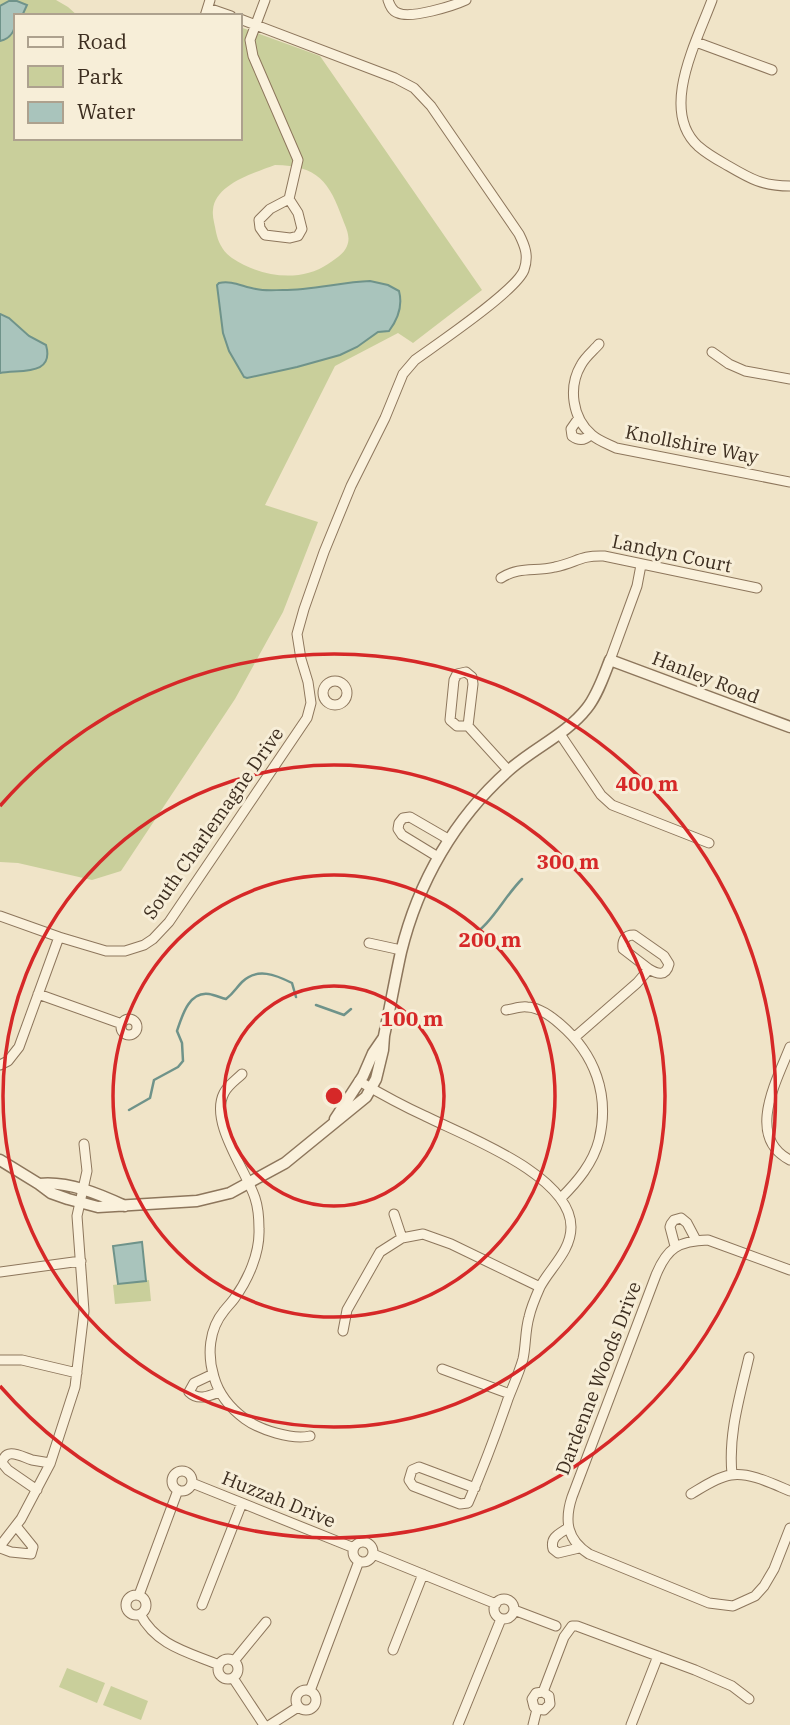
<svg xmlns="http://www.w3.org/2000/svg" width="790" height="1725" font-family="'IBM Plex Serif',serif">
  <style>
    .green { fill: #c9cf9b; fill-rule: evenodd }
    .water { fill: #a9c4bc; stroke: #6f938a; stroke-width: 2 }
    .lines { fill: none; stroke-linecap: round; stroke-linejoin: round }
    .stream { stroke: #6f938a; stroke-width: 2.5 }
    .minor-casing { stroke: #8d765c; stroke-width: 11 }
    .tertiary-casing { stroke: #8d765c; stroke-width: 13 }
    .minor { stroke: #faf1dc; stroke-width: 9 }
    .tertiary { stroke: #faf1dc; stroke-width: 10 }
    .ring { fill: none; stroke: #d62828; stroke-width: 3.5 }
    .labels { text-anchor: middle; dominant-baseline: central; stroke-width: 6; stroke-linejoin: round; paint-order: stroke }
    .street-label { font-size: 19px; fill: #3d2e20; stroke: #f7eed8 }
    .centre { fill: #d62828; stroke: #f7eed8; stroke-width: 3.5 }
    .ring-label { font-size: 21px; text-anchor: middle; font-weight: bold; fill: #d62828; stroke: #f7eed8; stroke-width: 6; stroke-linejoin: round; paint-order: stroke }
  </style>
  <rect width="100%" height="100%" fill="#f0e4c8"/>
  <path class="green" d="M0,0H56L68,7L78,16H16V138H240V27L320,56L482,290L413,343L398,333L335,366L265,505L318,522L283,612L235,699L121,871L92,880L18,863L0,862V373L5,372L29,336L9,318L0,314ZM275,165C318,166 329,181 343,220C346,228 351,237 347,246C344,254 335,259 328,264C300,283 260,277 232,258C223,252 218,242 216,232C215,225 212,217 213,210C215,184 254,173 275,165ZM370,281L388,285L398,316L389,331L378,332L320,361L247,378L244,377L229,351L223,333L217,285C246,288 275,293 305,290C327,287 348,282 370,281Z
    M149,1280L151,1301L115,1304L113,1285Z
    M67,1668L105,1683L97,1703L59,1687Z
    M111,1686L148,1701L141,1720L103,1705Z"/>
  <path class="water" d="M9,1H17L27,5L22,16H16C16,28 13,38 0,41V6Z
    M370,281L388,285L399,291C403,306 398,319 389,331L378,332L357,347L340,355L297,367L247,378L244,377L229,351L223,333L217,285L219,283C232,280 243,287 256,289C265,291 274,290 283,290C313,290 341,282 370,281Z
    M0,314L9,318L29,336L46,345C55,377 18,369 0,373Z
    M142,1242L146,1281L118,1284L113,1246Z"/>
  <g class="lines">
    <path class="stream" d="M467,939C491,926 503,898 522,879
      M316,1005L344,1015L351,1009
      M129,1110L150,1098L154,1080L178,1067L183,1061L182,1043L177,1031C182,1016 189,991 209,994C215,995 221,998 226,999C234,993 236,988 242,982C257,967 276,975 292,983L296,997"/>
    <defs>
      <path id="minor" d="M265,0L250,40L253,56L298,160L289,199L270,209L259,220L260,228L265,235L290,238L298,236L302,229L298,213L289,199
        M388,0C390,6 392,11 398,13C411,19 453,6 466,0
        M712,0C697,41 659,110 698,146C706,153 716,159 725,164C749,178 761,186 790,186
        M208,8L231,16
        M205,16L210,0
        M696,42L772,70
        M599,344C594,350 585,357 581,365C568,387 572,418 592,435C599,441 608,444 616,448L790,482
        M712,352L729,364L745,371L790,379
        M578,419L571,429L572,436C579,441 585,440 590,435
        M501,578C520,566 535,572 555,567C576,563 580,555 604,556L757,588
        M610,660L637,586L641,565
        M323 693a12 12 0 1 1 24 0a12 12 0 1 1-24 0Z
        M468,726H457L450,720L454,680L457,674L466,672L472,677L473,684L468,726L508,770
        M560,734L601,795L612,805L709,843
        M438,857L402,835L398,829L399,823L403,818L410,817L448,839
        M0,916L59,937L106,951H125L144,945L153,939L169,922L307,718L311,703L308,682L301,659L297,634L304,609L324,552L351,486L385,418L403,374L415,360C437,344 516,291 524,270C529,256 525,246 519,234L431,106L414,88L395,78L240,19
        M369,943L401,950
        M38,994L122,1024
        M506,1010C513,1009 521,1006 527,1007C539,1007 552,1017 560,1024C595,1054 610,1095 599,1140C593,1163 578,1181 561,1198
        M121 1027a8 8 0 1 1 16 0a8 8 0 1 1-16 0Z
        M575,1037L637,983L649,969C657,974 666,977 669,964L664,956L634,935C625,935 622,940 623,949L649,969
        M790,1047C777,1080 745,1137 790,1160
        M0,1065L8,1061L19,1047L59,937
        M242,1074C236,1080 228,1085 224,1093C209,1122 246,1170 255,1198C258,1207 259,1219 259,1229C260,1253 248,1280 234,1299C231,1303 227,1307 224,1311C209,1329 207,1355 214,1377C219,1395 230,1408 245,1419C260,1430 292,1440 310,1436
        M359,1081C381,1094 403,1106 425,1116C465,1136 571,1175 571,1227C571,1251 550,1268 540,1287C536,1296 531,1308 529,1317C525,1331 526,1345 523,1359C519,1373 513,1386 508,1399C496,1434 483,1469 468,1503L460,1504L413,1486L409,1480L412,1470L419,1467L475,1488
        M394,1214L402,1238
        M675,1246L670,1227L671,1224L674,1220L681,1218L687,1223L696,1240
        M790,1270L708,1240C678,1241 667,1248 656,1275L572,1497C564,1521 567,1540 589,1554L709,1603L733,1606L755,1596L764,1586L774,1569L790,1528
        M0,1272L81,1261
        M343,1331L347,1310L380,1252L402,1238L423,1234L451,1244L540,1287
        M0,1360H22L77,1373
        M442,1369L510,1394
        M213,1374L194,1383L189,1392C198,1401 209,1396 219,1392
        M172 1481a10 10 0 1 1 20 0a10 10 0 1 1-20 0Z
        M732,1474C728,1434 740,1396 749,1357
        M192,1483L354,1548
        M37,1490L8,1470L2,1463C6,1447 20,1456 32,1460C38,1461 44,1462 50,1463
        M691,1494C703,1487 717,1477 731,1475C750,1472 773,1484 790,1491
        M568,1528C559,1534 550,1537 553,1549L558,1553L579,1548
        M353 1552a10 10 0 1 1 20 0a10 10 0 1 1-20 0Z
        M0,1546L21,1519L50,1464L75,1387L84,1311L77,1216L87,1171L84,1144
        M0,1548L11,1552L31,1554L33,1547L16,1526
        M373,1554L496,1604
        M139,1595L178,1490
        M126 1605a10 10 0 1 1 20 0a10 10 0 1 1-20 0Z
        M494 1609a10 10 0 1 1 20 0a10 10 0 1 1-20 0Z
        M202,1605L242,1503
        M514,1610L556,1626
        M140,1614C157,1646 188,1652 219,1665
        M393,1650L423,1574
        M218 1669a10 10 0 1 1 20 0a10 10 0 1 1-20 0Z
        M234,1661L266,1622
        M233,1678L264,1725
        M296 1700a10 10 0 1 1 20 0a10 10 0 1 1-20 0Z
        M310,1691L359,1561
        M543,1692L564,1637L572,1626H577L695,1670L732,1686L749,1699
        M270,1725L298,1707
        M458,1725L501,1619
        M533,1725L537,1709L534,1707L532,1699L536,1693L543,1692L549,1696L550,1704L544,1710L537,1709
        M631,1725L658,1656"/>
      <path id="tertiary" d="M335,1119L363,1076L373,1053L384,1037
        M0,1160L39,1184
        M125,1206C99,1194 69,1181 39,1184L51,1193L68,1199L98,1207L197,1201L230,1193L285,1163L366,1097L376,1079L383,1050L384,1036C390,1008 395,979 401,952C418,882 455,818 508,771C533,748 566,735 587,708C598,694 604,675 610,660L790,727"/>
    </defs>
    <use href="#minor" class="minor-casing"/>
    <use href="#tertiary" class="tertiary-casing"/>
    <use href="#minor" class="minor"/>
    <use href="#tertiary" class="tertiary"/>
  </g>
  <g class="ring">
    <circle cx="334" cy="1096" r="110"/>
    <circle cx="334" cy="1096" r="221"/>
    <circle cx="334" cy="1096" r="331"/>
    <path d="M0 806A442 442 0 1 1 0 1386"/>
  </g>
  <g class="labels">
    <g class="street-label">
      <text transform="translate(692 444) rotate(11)">Knollshire Way</text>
      <text transform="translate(672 553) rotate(12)">Landyn Court</text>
      <text transform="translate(706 677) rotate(21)">Hanley Road</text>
      <text transform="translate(213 823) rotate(-55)">South Charlemagne Drive</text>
      <text transform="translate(598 1378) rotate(-69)">Dardenne Woods Drive</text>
      <text transform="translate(279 1499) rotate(22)">Huzzah Drive</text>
    </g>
  </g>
  <circle cx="334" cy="1096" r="10" class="centre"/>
  <g class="ring-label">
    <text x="647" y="791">400 m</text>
    <text x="568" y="869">300 m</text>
    <text x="490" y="947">200 m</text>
    <text x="412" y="1026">100 m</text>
  </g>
  <rect x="14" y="14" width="228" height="126" fill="#f7eed8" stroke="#ada18e" stroke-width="2"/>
  <rect x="28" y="37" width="35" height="10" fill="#faf1dc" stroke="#ada18e" stroke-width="2"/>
  <text x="77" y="49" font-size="21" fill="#3d2e20">Road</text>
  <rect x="28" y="66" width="35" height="21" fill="#c9cf9b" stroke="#ada18e" stroke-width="2"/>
  <text x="77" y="84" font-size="21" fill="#3d2e20">Park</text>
  <rect x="28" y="102" width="35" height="21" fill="#a9c4bc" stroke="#ada18e" stroke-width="2"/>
  <text x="77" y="119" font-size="21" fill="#3d2e20">Water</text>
</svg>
